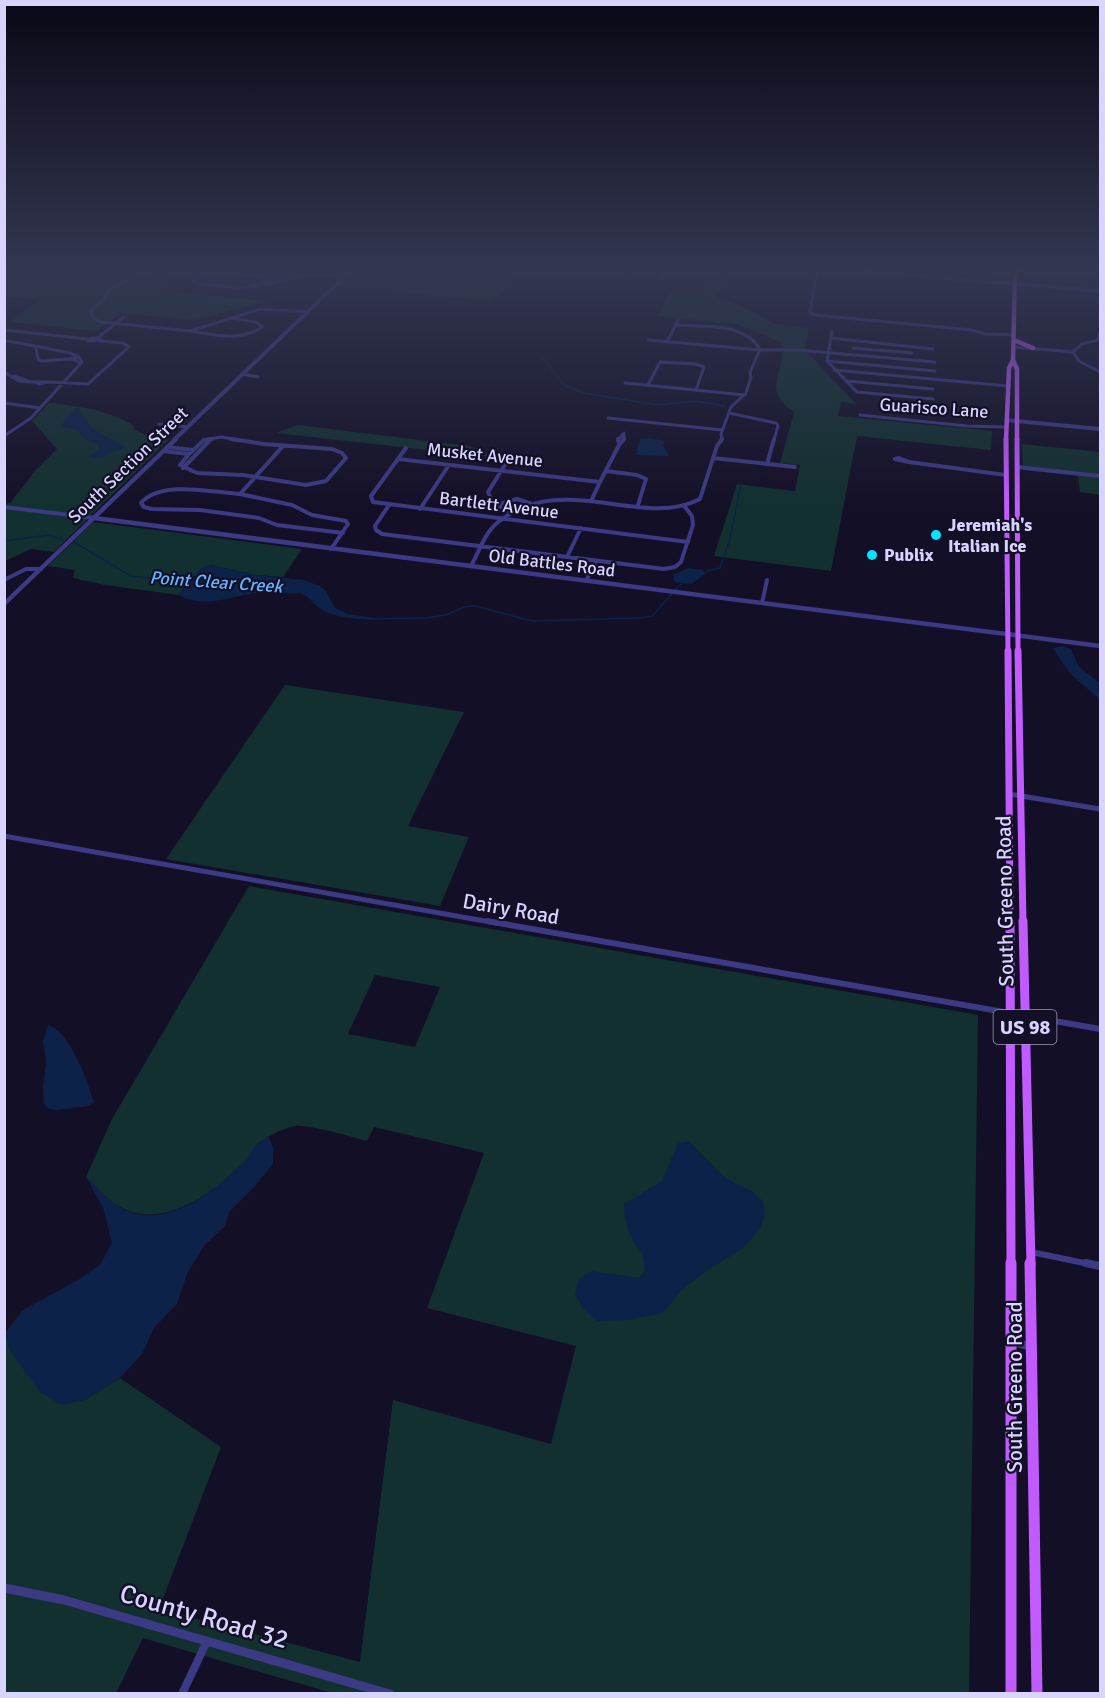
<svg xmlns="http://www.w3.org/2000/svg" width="1105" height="1698" font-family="Signika,sans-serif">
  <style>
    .green { fill: #12302f; fill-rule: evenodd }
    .water { fill: #0c2248 }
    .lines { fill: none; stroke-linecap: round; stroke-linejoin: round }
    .stream { stroke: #0c2248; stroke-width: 1.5 }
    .minor-far4 { stroke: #3d3a85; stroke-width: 3 }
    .minor-far3 { stroke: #3d3a85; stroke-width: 4 }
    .minor-far2 { stroke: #3d3a85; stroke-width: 5 }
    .minor-far1 { stroke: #3d3a85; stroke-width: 6 }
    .minor { stroke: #3d3a85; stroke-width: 8 }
    .tertiary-far2 { stroke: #3d3a85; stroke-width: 4 }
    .tertiary-far1 { stroke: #3d3a85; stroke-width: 4.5 }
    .tertiary { stroke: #3d3a85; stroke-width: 9 }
    .primary-far4 { stroke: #c25bff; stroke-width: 4.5 }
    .primary-far3 { stroke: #c25bff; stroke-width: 5 }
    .primary-far2 { stroke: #c25bff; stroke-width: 7 }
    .primary-far1 { stroke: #c25bff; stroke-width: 9 }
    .primary { stroke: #c25bff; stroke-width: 11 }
    .poi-dot { fill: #00e5ff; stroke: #130f26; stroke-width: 2 }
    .labels { text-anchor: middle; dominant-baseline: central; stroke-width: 4.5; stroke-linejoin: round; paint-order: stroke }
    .far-street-label { font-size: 18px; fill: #d9d4ff; stroke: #130f26 }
    .far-poi-label { font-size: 18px; font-weight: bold; fill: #d9d4ff; stroke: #130f26; text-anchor: start }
    .far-water-label { font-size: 18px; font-style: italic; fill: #62b6ff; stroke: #130f26 }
    .shield { fill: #130f26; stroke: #9e99be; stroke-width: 1.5 }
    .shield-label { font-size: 20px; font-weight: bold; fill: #d9d4ff }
    .street-label { font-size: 21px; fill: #d9d4ff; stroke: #130f26 }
    .near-street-label { font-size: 26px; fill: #d9d4ff; stroke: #130f26 }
  </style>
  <rect width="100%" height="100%" fill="#130f26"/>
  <path class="green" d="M4,272H182L158,291L269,301L195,320L120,313L97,331L10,322L39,300L5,296Z
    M346,272H604L599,280L521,274L492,301L332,286Z
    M721,272H764L762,275H733L725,289L714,296L748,309L774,324L809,328L804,349L856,404L841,402L838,416L992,431L991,450L857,436L831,571L714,556L737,484L795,491L800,465L780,463L794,412C759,389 788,372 781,342L737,324L657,316L671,290C696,292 708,296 721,272Z
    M49,403C77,406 108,410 133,425L134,429C145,436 156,438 169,439L54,552L31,549L5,561L4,504L10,503L35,471L57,449L32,421Z
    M298,425L468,446L482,450L491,457L276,433Z
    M1022,444L1100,452V495L1080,492L1078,476L1023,470Z
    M93,522L302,549L283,577L256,575L210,565L185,586L179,595L105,585L73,578L75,570L48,566Z
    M285,685L464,712L408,826L469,837L440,906L166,859Z
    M249,886L978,1015L969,1693H332L143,1638L116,1693L5,1694V1333L11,1352L85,1400L120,1378L221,1447L159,1609L360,1662L393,1400L551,1444L576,1346L427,1308L484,1153L374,1127L367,1141C352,1137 307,1124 295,1126C282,1129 264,1137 255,1147C251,1152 249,1158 245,1162C215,1192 163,1231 120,1207C107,1200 97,1188 86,1177L112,1119ZM375,975L440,987L415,1047L348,1034Z"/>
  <path class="water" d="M79,407C86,432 106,434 126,448L107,454L103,458L89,457L99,449L98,444L86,440L77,430L61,427L64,421L76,408Z
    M650,438L665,441L663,446L669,456L636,455L640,439Z
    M210,565L256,575L304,580L320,586L326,591L335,608L348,614L375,618L374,620C358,619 331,618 318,607C311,602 309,595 299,593C287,595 274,591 262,592C236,595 203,610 179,595L200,569Z
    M688,568L703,570L705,574L691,584L674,582L673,575Z
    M1063,646L1071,649L1079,667L1100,683L1098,686L1100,701C1093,692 1084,687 1076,679C1067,671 1059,658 1053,648Z
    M48,1025C71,1032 87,1081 94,1102L89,1106L56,1110L49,1109L44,1104L43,1088L46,1061L43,1041Z
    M268,1136L273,1147V1164L255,1186L230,1211L225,1226L204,1246L187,1274L177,1304L154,1328L142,1354L120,1378L85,1400L62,1405L40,1392L11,1352L5,1333L23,1310L78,1280L100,1265L112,1243L104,1210L86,1177C97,1188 107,1200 121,1208C165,1232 212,1192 243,1163C248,1159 250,1153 254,1148C258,1144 264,1140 268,1136Z
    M689,1141L721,1174L736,1184L752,1191L762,1200L765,1211L761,1228L743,1248L702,1274L681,1291L663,1313L628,1320L598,1321L583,1309L575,1294L579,1279L592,1271L639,1278L645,1271C644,1247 640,1255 631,1237C626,1226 625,1216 624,1204L662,1181L678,1143Z"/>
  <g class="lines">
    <path class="stream" d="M543,358L564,385L584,393L658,405L695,401L725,406
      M4,541L48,535L63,540
      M72,541L131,576L188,583
      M706,571L720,568L730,539L741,484
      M675,590L681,584
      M373,619L426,618L446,615L464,607L475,606L532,621L640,618L652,616L672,594"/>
    <path class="minor-far4" d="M145,272L110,289L103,300L91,311L93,318L101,322L190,331
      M211,272L274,278L246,288L199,284L193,281Z
      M817,272L810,312L814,315L972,330L985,334L1014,335
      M274,278L287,274L301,276
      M625,279L629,272
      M661,279L666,272
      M256,286L306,276L345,275
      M254,287L256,286
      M232,318L256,322L262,327C240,342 215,335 190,331L261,309L307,312
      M4,330L88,339
      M832,331L827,361L857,392L933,399
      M91,338H99L101,340L88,341Z
      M97,338L124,317
      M831,338L933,349
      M4,340L70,353L79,357L82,362L31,418L4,436
      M648,340L760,350C746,322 703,327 676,325
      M667,342L678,320
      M1013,347L1073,352L1082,344L1098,340L1100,333
      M36,348L38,359L41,361L69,359
      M853,348L912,353
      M1073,352L1079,361L1100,372
      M78,357L69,359L76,360L80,364
      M827,361L935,371
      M834,370L1008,386
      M4,372L19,381L31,382L14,376
      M242,374L258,377
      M847,381L933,389
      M31,382H35
      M35,382H48L39,384Z
      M48,382L88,384L129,347L123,343L100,341
      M625,383L745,395
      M648,385L660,362L696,364L704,367L696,390
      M4,403L40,408
      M729,413L776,423L778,426L774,440
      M860,415L967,426L1006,427
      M608,418L722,430
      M159,424L188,427
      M204,440L221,437L240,440
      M618,440L624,433V440
      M722,440L721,434L731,407L746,393L751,377L750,372L760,350H797L935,362"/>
    <path class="minor-far3" d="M618,439L619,445
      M619,445L624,439
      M283,446L240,494L292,505L312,515L346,521L348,524L331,549
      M167,447L193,450
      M406,448L371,496L373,502L688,542
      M163,451L189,454
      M189,454L180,465L197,473L243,475L306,485L326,481L346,458L342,453L332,449L264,444L231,439
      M189,454L204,440L212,439
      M713,458L795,467
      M899,458L909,462L895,459Z
      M398,459L600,482L619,445
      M508,460L488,492L493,503L510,512
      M909,462L1006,475
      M767,464L774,439
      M1017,467L1100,476
      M183,468L211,439
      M606,471L637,475L646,479L638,505
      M240,494C211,492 161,480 141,503L144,507L152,509L200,510L259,518L277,525L343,533
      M592,499L600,482
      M389,505L375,526L376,530L382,534L664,569L675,567L681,562L693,525L692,516L685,507
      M496,505L517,499L532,504
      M4,507L94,518
      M420,509L449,465
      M567,557L581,528
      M471,566C479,552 484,534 497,523C561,469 641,530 700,499L717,446L722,439
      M4,580L26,569H41
      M586,581L596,561
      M762,603L767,580"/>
    <path class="minor-far2" d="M1009,794L1100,809
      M4,836L496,923"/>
    <path class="minor-far1" d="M487,921L1100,1029
      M1031,1252L1094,1265"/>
    <path class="minor" d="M1086,1263L1100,1266
      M1012,1342L1032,1347
      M182,1694L207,1641"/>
    <path class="tertiary-far2" d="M869,272L1100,291
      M1006,420L1100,429
      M174,440L349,272"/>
    <path class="tertiary-far1" d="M94,518L1100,646
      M4,604L176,439"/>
    <path class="tertiary" d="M4,1588L64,1600L390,1694"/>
    <path class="primary-far4" d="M1014,340L1033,348
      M1013,360L1017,369V440
      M1006,440L1009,368L1013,360L1015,272"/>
    <path class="primary-far3" d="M1006,439L1008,653
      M1017,439L1018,653"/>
    <path class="primary-far2" d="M1008,651L1010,923
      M1018,651L1023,923"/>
    <path class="primary-far1" d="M1010,921L1011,1265
      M1023,921L1031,1265"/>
    <path class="primary" d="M1011,1263V1694
      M1030,1263L1037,1694"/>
  </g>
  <linearGradient id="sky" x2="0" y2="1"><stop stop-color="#0a0815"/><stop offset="0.53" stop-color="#333752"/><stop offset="1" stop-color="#333752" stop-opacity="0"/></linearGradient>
  <rect width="1105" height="509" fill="url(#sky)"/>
  <g class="poi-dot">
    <circle cx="936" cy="535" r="6"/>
    <circle cx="872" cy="555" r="6"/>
  </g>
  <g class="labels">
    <g class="far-street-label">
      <text transform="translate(934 408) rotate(4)">Guarisco Lane</text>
      <text transform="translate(485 455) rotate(6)">Musket Avenue</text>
      <text transform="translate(128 465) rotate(-44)">South Section Street</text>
      <text transform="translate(499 505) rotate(7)">Bartlett Avenue</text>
      <text transform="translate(552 563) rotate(7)">Old Battles Road</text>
    </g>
    <g class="far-poi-label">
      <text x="948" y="525">Jeremiah's<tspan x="948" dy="21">Italian Ice</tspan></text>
      <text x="884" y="555">Publix</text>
    </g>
    <g class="far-water-label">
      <text transform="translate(216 582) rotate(4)">Point Clear Creek</text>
    </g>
    <rect class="shield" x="993.5" y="1010" width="63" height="34" rx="4.5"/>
    <g class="shield-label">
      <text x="1025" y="1027">US 98</text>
    </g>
    <g class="street-label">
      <text transform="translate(1005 901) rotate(-91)">South Greeno Road</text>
      <text transform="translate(511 909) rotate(10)">Dairy Road</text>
      <text transform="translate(1015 1387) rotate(-90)">South Greeno Road</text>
    </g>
    <g class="near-street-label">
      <text transform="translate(204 1617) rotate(16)">County Road 32</text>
    </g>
  </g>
  <rect width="1105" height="1698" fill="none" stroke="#d9d4ff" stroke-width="12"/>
</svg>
